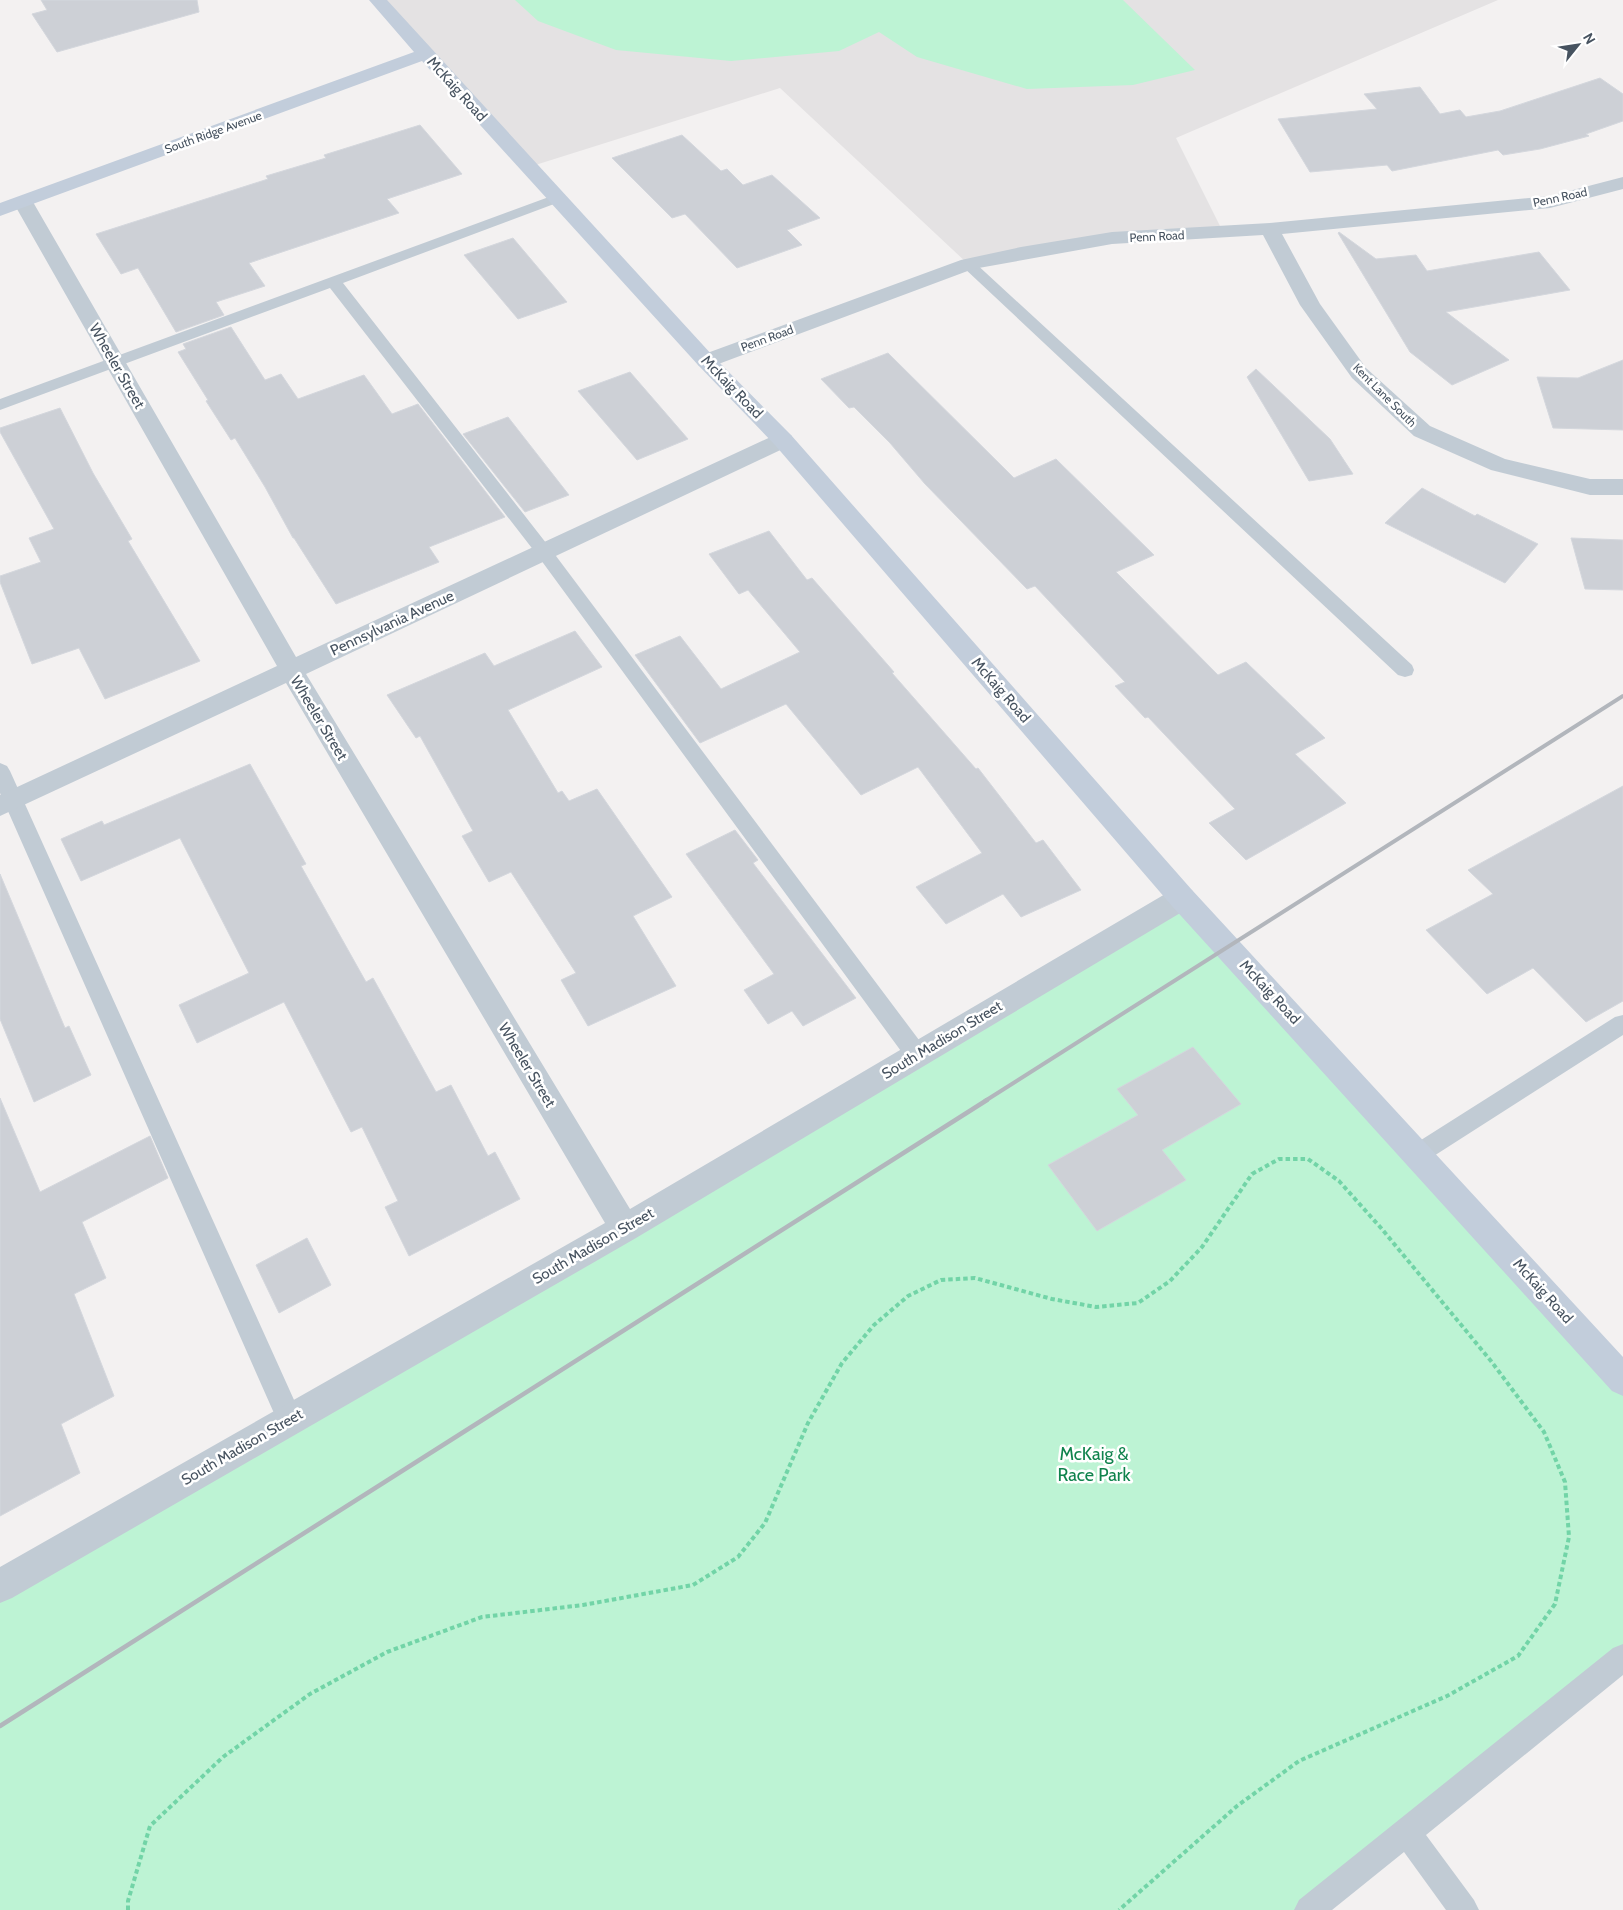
<svg xmlns="http://www.w3.org/2000/svg" width="1623" height="1910" font-family="Cabin,sans-serif">
  <style>
    .education { fill: #e4e2e3 }
    .green { fill: #bdf3d4 }
    .building { fill: #cdd0d6; stroke: #d4d7dd }
    .lines { fill: none; stroke-linecap: round; stroke-linejoin: round }
    .path { stroke: #72d4a7; stroke-width: 4; stroke-dasharray: 4.5 3; stroke-linecap: butt }
    .lane { fill: #c1cbd4; fill-rule: evenodd }
    .street { fill: #c1cbd4; fill-rule: evenodd }
    .secondary { fill: #c2cddb; fill-rule: evenodd }
    .rail-far1 { stroke: #b2b6bc; stroke-width: 4 }
    .rail { stroke: #b2b6bc; stroke-width: 4.5 }
    .labels { text-anchor: middle; dominant-baseline: central; stroke-width: 5; stroke-linejoin: round; paint-order: stroke }
    .far-street-label { font-size: 12px; fill: #475360; stroke: #fff }
    .street-label { font-size: 15px; fill: #475360; stroke: #fff }
    .near-park-label { font-size: 18px; fill: #10834d; stroke: #fff }
  </style>
  <rect width="100%" height="100%" fill="#f3f1f1"/>
  <path class="education" d="M378,0H1498L1176,138L1223,232L1112,238L968,264L780,88L529,167Z"/>
  <path class="green" d="M515,0H1123L1195,70L1133,85L1027,89L917,57L879,32L839,51L731,61L616,50L538,21Z
    M1182,898L1623,1381V1658L1309,1910H0V1585Z"/>
  <path class="building" d="M41,0H197L199,12L57,52L32,14L47,10Z
    M1600,78L1623,94V121L1586,134L1589,136L1540,149L1503,155L1498,150L1392,171L1387,165L1310,172L1278,119L1377,109L1364,94L1420,87L1440,114L1460,110L1466,117L1500,111Z
    M420,125L462,174L387,199L399,213L249,263L265,286L216,302L224,315L176,332L138,268L121,274L96,234L268,179L266,176L326,158L324,155Z
    M682,135L721,171L727,169L743,185L772,175L820,218L787,230L802,245L737,268L685,214L672,218L612,158Z
    M1339,232L1376,259L1416,255L1427,271L1539,252L1570,290L1446,312L1509,360L1452,385L1410,352L1338,233Z
    M513,238L567,302L518,319L464,255Z
    M231,327L265,380L281,374L298,399L364,375L392,414L418,404L505,517L429,547L439,562L336,604L294,538H293L265,487L235,438L231,440L206,401L208,400L178,352L186,349L183,344Z
    M888,353L1014,478L1056,459L1154,555L1116,572L1218,675L1246,662L1325,738L1295,754L1346,803L1246,860L1209,823L1235,809L1148,717L1145,718L1115,686L1125,682L1035,586L1027,589L925,484L890,443L854,407L849,408L821,379Z
    M1623,360V430L1553,428L1537,377L1578,378Z
    M1256,369L1330,439L1353,474L1309,481L1247,377Z
    M630,372L669,417L688,439L637,460L578,391Z
    M60,408L93,473L132,539L128,541L200,661L105,699L79,648L32,664L0,582V576L41,562L29,538L54,529L0,432V428Z
    M508,417L569,495L525,512L463,434Z
    M1422,488L1475,516L1477,514L1538,544L1505,583L1385,523Z
    M769,531L807,580L812,578L894,672L892,673L976,769L978,768L1036,843L1043,840L1081,890L1021,917L1003,894L946,924L916,887L982,853L918,767L861,795L786,704L700,743L635,655L680,636L721,689L800,652L748,590L739,594L709,554Z
    M1571,538L1623,540V590L1585,589Z
    M575,631L602,667L508,710L558,793L562,791L569,801L597,789L672,897L633,916L676,986L588,1026L561,980L576,973L511,872L489,882L462,836L473,831L420,736L416,738L387,695L485,653L494,666Z
    M250,764L306,864L301,866L366,982L373,978L436,1092L451,1085L488,1156L495,1152L520,1199L409,1256L385,1207L398,1201L362,1127L351,1132L284,1002L197,1043L179,1005L249,973L180,838L81,881L61,839L102,821L104,825Z
    M1623,786V1001L1586,1022L1533,968L1487,994L1426,930L1493,894L1468,870Z
    M735,830L758,860L753,863L856,998L803,1026L792,1011L768,1024L744,990L774,974L686,854Z
    M0,874L65,1028L69,1026L91,1075L34,1102L0,1019Z
    M1193,1047L1241,1104L1162,1150L1186,1180L1097,1231L1048,1165L1138,1115L1117,1089Z
    M0,1098L40,1192L150,1136L168,1178L82,1222L106,1278L74,1294L114,1396L61,1424L80,1473L0,1516Z
    M307,1238L331,1285L279,1313L256,1265Z"/>
  <g class="lines">
    <path class="path" d="M128,1910V1901L150,1826L223,1757L310,1694L387,1652L482,1617L583,1605L693,1585L738,1557L765,1523L808,1423L842,1363L874,1325L908,1296L941,1280L975,1278L1052,1299L1096,1307L1138,1303L1170,1281L1202,1247L1252,1174L1279,1159H1308L1339,1181L1381,1228L1491,1361L1544,1432L1565,1482L1569,1537L1555,1604L1518,1656L1447,1696L1299,1761L1237,1806L1119,1910"/>
    <path class="lane" d="M557,194L562,195L564,198L562,201L343,283L550,548L925,1048L928,1055L925,1062L917,1065L909,1062L538,556L330,288L0,410V399Z
      M968,259L973,261L1412,665L1414,670L1412,675L1405,677L1398,675L963,267L960,264L963,261Z
      M0,763L7,766L10,771L299,1411L303,1420L299,1429L290,1432L281,1429L0,793Z
      M1623,1015V1035L1426,1161L1418,1164L1410,1161L1407,1154L1410,1147L1615,1017Z
      M1623,1644V1675L1426,1835L1474,1900L1479,1910H1446L1404,1852L1332,1910H1294L1299,1900L1613,1648Z"/>
    <path class="street" d="M1623,177V189L1550,208L1282,234L1320,304L1366,368L1430,426L1505,459L1590,479H1623V495H1590L1491,470L1414,436L1352,378L1300,305L1263,235L1112,244L973,269L713,366L706,368L699,366L695,361L699,356L961,260L1021,247L1112,232L1270,223L1550,196Z
      M23,196L30,198L33,202L296,657L775,435L783,433L791,435L794,440L791,445L306,674L630,1209L1172,890L1182,887L1192,890L1195,898L1192,906L636,1238L12,1598L0,1603V1567L605,1223L286,683L0,816V795L277,666L13,202L16,198Z"/>
    <path class="secondary" d="M369,0H387L713,356L791,435L1192,890L1623,1357V1396L1612,1391L1172,906L775,445L699,366L422,61L0,216V203L414,52Z"/>
    <path class="rail-far1" d="M985,1101L1623,696"/>
    <path class="rail" d="M0,1726L987,1100"/>
  </g>
  <g class="labels">
    <g class="far-street-label">
      <text transform="translate(213 132) rotate(-20)">South Ridge Avenue</text>
      <text transform="translate(1560 197) rotate(-12)">Penn Road</text>
      <text transform="translate(1157 236) rotate(-3)">Penn Road</text>
      <text transform="translate(767 338) rotate(-20)">Penn Road</text>
      <text transform="translate(1385 395) rotate(45)">Kent Lane South</text>
    </g>
    <g class="street-label">
      <text transform="translate(457 89) rotate(48)">McKaig Road</text>
      <text transform="translate(117 366) rotate(60)">Wheeler Street</text>
      <text transform="translate(732 387) rotate(46)">McKaig Road</text>
      <text transform="translate(392 623) rotate(-25)">Pennsylvania Avenue</text>
      <text transform="translate(1001 690) rotate(49)">McKaig Road</text>
      <text transform="translate(319 718) rotate(59)">Wheeler Street</text>
      <text transform="translate(1270 992) rotate(47)">McKaig Road</text>
      <text transform="translate(942 1040) rotate(-31)">South Madison Street</text>
      <text transform="translate(527 1065) rotate(59)">Wheeler Street</text>
      <text transform="translate(593 1246) rotate(-30)">South Madison Street</text>
      <text transform="translate(1543 1291) rotate(48)">McKaig Road</text>
      <text transform="translate(242 1447) rotate(-30)">South Madison Street</text>
    </g>
    <g class="near-park-label">
      <text x="1094" y="1454">McKaig &amp;<tspan x="1094" dy="21">Race Park</tspan></text>
    </g>
  </g>
  <g transform="translate(1578 45) rotate(60)" stroke="#ffffff" stroke-width="4" paint-order="stroke">
  <path d="M0-4L9 19L0 12L-9 19Z" fill="#475360"/>
  <text y="-8" font-size="14" font-weight="bold" text-anchor="middle" fill="#475360">N</text>
  </g>
</svg>
